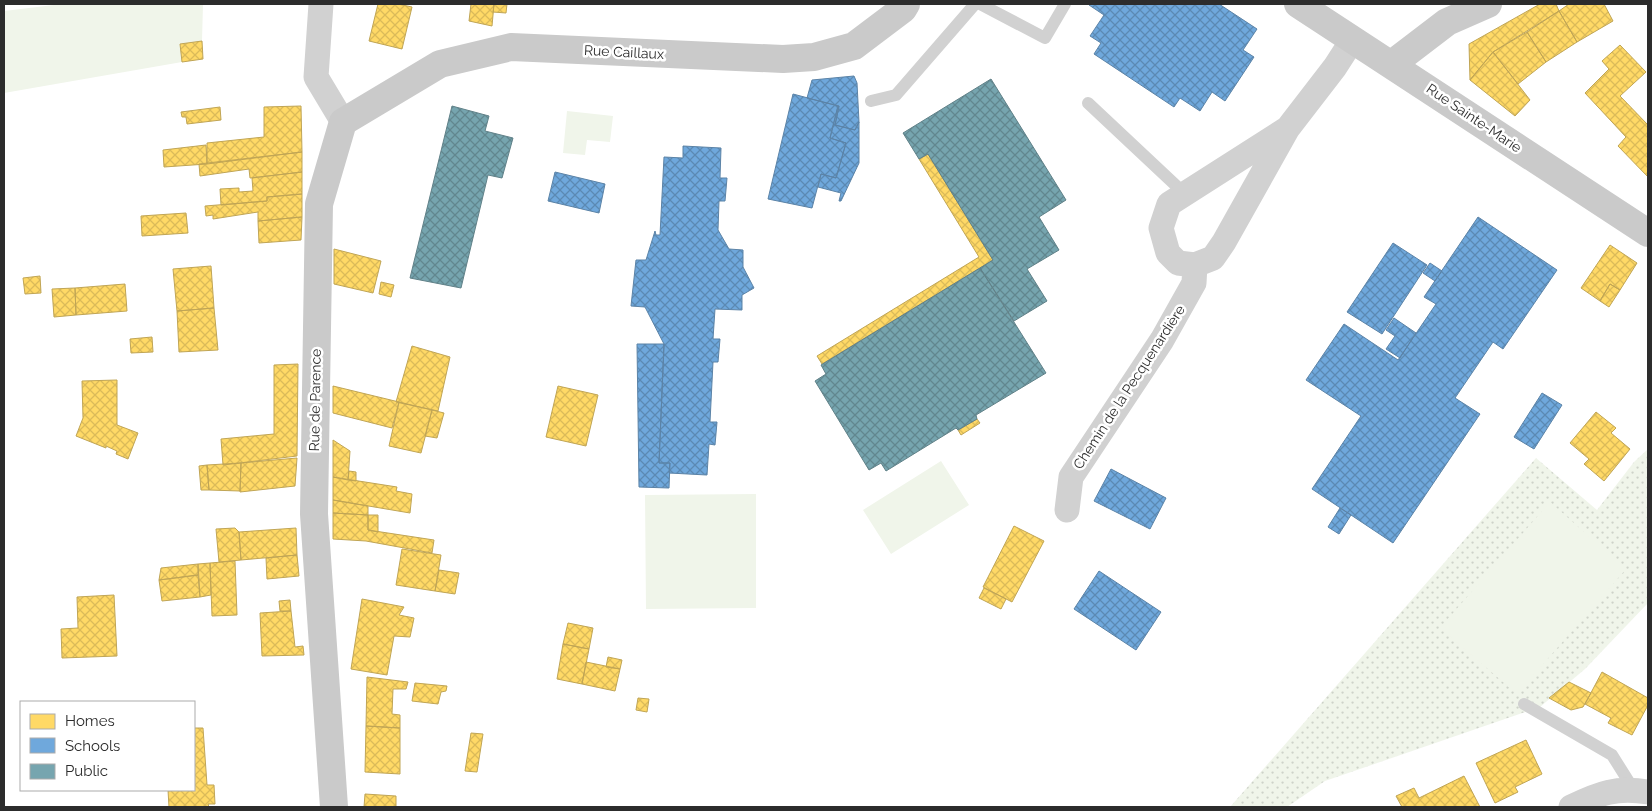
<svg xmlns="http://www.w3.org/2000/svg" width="1652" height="811" font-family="Raleway,sans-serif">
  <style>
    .grass { fill: url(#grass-dots) }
    .green { fill: #f0f5ea }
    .homes { fill: url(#homes-cross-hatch); stroke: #c0a555 }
    .schools { fill: url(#schools-cross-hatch); stroke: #5b83a7 }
    .public { fill: url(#public-cross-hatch); stroke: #608188 }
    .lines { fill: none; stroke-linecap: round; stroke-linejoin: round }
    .lane { stroke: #d1d1d1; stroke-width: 12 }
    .street { stroke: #d1d1d1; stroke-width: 25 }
    .secondary { stroke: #cacaca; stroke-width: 28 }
    .labels { text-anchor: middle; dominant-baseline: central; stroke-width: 5; stroke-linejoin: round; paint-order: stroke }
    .street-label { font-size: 14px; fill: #2c2c2c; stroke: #fff }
  </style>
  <defs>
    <pattern id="grass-dots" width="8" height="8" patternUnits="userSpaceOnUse" patternTransform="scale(1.25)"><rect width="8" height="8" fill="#f0f5ea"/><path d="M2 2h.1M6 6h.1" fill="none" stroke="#ced2c9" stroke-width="1.8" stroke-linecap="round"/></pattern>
    <pattern id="homes-cross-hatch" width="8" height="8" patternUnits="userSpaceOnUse" patternTransform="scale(1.25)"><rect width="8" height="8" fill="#ffd966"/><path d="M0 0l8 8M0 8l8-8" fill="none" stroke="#dbba59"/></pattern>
    <pattern id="schools-cross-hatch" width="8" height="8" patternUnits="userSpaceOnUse" patternTransform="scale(1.25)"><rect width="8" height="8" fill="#6fa8dc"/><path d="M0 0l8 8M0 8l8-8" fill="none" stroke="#5b89b3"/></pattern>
    <pattern id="public-cross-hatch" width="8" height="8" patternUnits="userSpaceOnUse" patternTransform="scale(1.25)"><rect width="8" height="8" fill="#76a5af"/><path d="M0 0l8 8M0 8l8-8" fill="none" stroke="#61878f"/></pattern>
  </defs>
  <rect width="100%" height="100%" fill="#fff"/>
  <path class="grass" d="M1648,449V603L1585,669L1540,707L1325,781L1287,807H1230L1536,458L1597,510L1634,462Z"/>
  <path class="green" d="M62,4H203L202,41L180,44L182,62L4,93V11Z
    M567,111L613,116L610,142L587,140L585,155L563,153Z
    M941,461L969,505L891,554L863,510Z
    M756,494V608L646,609L645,495Z
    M1550,502L1626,569L1517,694L1440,628Z"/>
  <path class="homes" d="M378,4H398L412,7L402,49L369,41Z
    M471,4H494L492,26L469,21Z
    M494,4H507L506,13L493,12Z
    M1540,4H1556L1559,11L1493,52L1470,80L1469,44Z
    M1569,4H1604L1613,21L1577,42L1559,11Z
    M1559,11L1577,42L1546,62L1527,32Z
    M1527,32L1546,62L1518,84L1493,52Z
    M202,41L203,59L182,62L180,44Z
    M1620,45L1646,72L1620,96L1648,125V177L1618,146L1626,137L1585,93L1609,69L1602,61Z
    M1493,52L1530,100L1515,116L1470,80Z
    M301,106L302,152L207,164V143L264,137V107Z
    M220,107L221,120L187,124L186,117H182L181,112Z
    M206,145L207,164L164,167L163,150Z
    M302,152V172L250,178L249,169L200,176L199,164Z
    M928,154L993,260L822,364L817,356L979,257L919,159Z
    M302,172V194L267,197V201L221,205L220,189L239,188V192L253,191L252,178Z
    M302,194V217L258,221V212L213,219V215L206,216L205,206L267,201V197Z
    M186,213L188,233L142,236L141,216Z
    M302,217L301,240L259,243L258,221Z
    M1610,245L1637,263L1620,290L1610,284L1600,301L1581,288Z
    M334,249L381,261L373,293L334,284Z
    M211,266L214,308L177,311L173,269Z
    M40,276L41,293L25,294L23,278Z
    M381,282L394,285L391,297L379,294Z
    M125,284L127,311L76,315L75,288Z
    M1610,284L1620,290L1609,307L1600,301Z
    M75,288L76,315L54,317L52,289Z
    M214,308L218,350L179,352L177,311Z
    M152,337L153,352L131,353L130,339Z
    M412,346L450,357L438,411L396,402Z
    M298,364L297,456L223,465L221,439L274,434V365Z
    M117,380V425L138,433L128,459L116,454L117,451L106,446V448L76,436L83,418L82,381Z
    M333,386L399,402L392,428L333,413Z
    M558,386L598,395L586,446L546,437Z
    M399,402L432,410L421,453L389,446Z
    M432,410L444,413L437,438L425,436Z
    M1596,412L1616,428L1611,433L1630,449L1604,481L1584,464L1589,459L1570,443Z
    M977,419L980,423L961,435L958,430Z
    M333,440L350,451L348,480L333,477Z
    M297,458L295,486L240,492L241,463Z
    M241,463L240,491L209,490L207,465Z
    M207,465L209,490H201L199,466Z
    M349,471L356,472V481L348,480Z
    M333,477L397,487L396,491L412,494L410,513L333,500Z
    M333,500L368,506V515L333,513Z
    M333,513L368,515V530L434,540L432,553L366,541L333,539Z
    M368,515H378V532L368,530Z
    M1014,526L1044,541L1012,602L983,587Z
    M235,528L239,532L241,560L219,562L216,529Z
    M296,528L297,555L241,560L239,532Z
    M402,549L441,555L435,591L396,585Z
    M297,555L299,576L267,579L266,558Z
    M235,561L237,615L212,616L210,563Z
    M210,563L211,595L200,597L198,564Z
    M198,564V575L159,580L161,568Z
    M439,570L459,573L455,594L435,591Z
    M198,575L200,597L162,601L159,580Z
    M984,588L1006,599L1001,609L979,598Z
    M114,595L117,656L62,658L61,629L78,628L77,597Z
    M362,599L404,607L399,615L414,618L410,637L394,636L387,675L351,669Z
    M290,600L291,611H280L279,601Z
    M291,611L295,647L303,646L304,655L262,656L260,613Z
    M568,623L593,628L589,649L563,644Z
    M563,644L589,649L582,684L557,679Z
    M608,657L622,660L620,669L606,667Z
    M586,662L620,669L615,691L582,684Z
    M1602,672L1648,698V705L1632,735L1608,723L1611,718L1585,704Z
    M367,677L408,682L406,689H393L392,714L400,715V728L366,726Z
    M1569,682L1591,693L1583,707L1571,710L1549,698Z
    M415,683L447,686L446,691L441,692L438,704L412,701Z
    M638,698L649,699L647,712L636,710Z
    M366,726L400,728V774L365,772Z
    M194,728H203L207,785H214L215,804H208L209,807H169L168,790H194Z
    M471,733L483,734L477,772L465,771Z
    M1526,740L1542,774L1515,787L1518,792L1495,803L1476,763Z
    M1464,776L1480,807H1402L1396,796L1414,788L1419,798Z
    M365,794L396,796V807H364Z"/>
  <path class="schools" d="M1090,4H1219L1257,29L1243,50L1254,57L1225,101L1212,92L1200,111L1180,98L1174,107L1094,54L1101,43L1090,36L1104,15L1089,5Z
    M854,76L857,83L859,122L855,130L835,125L839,106L807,98L812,80Z
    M793,94L838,106L830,138L846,143L836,178L821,174L812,208L768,199Z
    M838,106H839L835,125L855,130L859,122V163L841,201H839L841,193L818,187L821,174L836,178L846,143L830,138Z
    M683,146L721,148L720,178H727L725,201H719L718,230L729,249L743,250V267L754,288L742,295V310L715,309L713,339H720L718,362H713L710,422H717L715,445L709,444L707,475L669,473L670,463H659L664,344L645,307L631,306L636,260H646L655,231L656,235H660L664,157L683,158Z
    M555,172L605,184L599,213L548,201Z
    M1478,217L1557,270L1503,349L1493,342L1455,398L1480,414L1393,543L1312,489L1361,416L1306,380L1344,324L1398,360L1436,304L1424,297Z
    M1393,243L1427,265L1382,334L1347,312Z
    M1430,263L1442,271L1435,281L1423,273Z
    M1394,318L1416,333L1400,358L1386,349L1395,336L1386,330Z
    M637,344H664L659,463H670L669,488L639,487Z
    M1542,393L1562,405L1534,449L1514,437Z
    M1111,469L1166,498L1150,529L1094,501Z
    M1340,508L1351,515L1339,534L1328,527Z
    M1099,571L1161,612L1136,650L1074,609Z"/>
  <path class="public" d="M991,79L1066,200L1039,217L1059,250L1027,269L1047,301L1014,321L980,268L993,260L928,154L919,159L903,133Z
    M452,106L489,116L485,131L513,138L502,178L488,175L461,288L410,278Z
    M980,268L1046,373L976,415L977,419L958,430L956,428L886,471L881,463L869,470L815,381L826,374L821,365Z"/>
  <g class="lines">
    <path class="lane" d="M980,4L1045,38L1065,4
      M871,101L896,95L975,4
      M1088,103L1185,194
      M1524,704L1612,755L1634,790"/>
    <path class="street" d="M321,4L316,77L343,122
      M1288,128L1169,204L1161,228L1168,253L1178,263L1195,265L1213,258L1224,242L1288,128L1335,67L1353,39
      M1067,510L1071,477L1162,340L1194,283L1195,265
      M1571,807C1600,793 1616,787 1648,792"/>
    <path class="secondary" d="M1298,4L1648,233
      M1392,64L1447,22L1488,4
      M334,807L314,514L319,204L343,122L440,64L511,47L783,59L814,57L854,46L903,9L906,4"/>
  </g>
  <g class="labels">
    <g class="street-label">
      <text transform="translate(624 52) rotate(3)">Rue Caillaux</text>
      <text transform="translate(1474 118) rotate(34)">Rue Sainte-Marie</text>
      <text transform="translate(1129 387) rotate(-57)">Chemin de la Pecquenardière</text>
      <text transform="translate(315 400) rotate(-89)">Rue de Parence</text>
    </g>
  </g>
  <rect width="1652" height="811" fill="none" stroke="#2c2c2c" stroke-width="10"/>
  <rect x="20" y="701" width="175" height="90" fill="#ffffff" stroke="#ababab"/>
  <rect x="30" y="714" width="25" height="15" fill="#ffd966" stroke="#ababab"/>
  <text x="65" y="726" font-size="15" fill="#2c2c2c">Homes</text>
  <rect x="30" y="738" width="25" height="15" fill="#6fa8dc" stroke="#ababab"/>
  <text x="65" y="751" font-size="15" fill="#2c2c2c">Schools</text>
  <rect x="30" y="764" width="25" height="15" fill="#76a5af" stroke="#ababab"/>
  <text x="65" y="776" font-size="15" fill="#2c2c2c">Public</text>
</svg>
